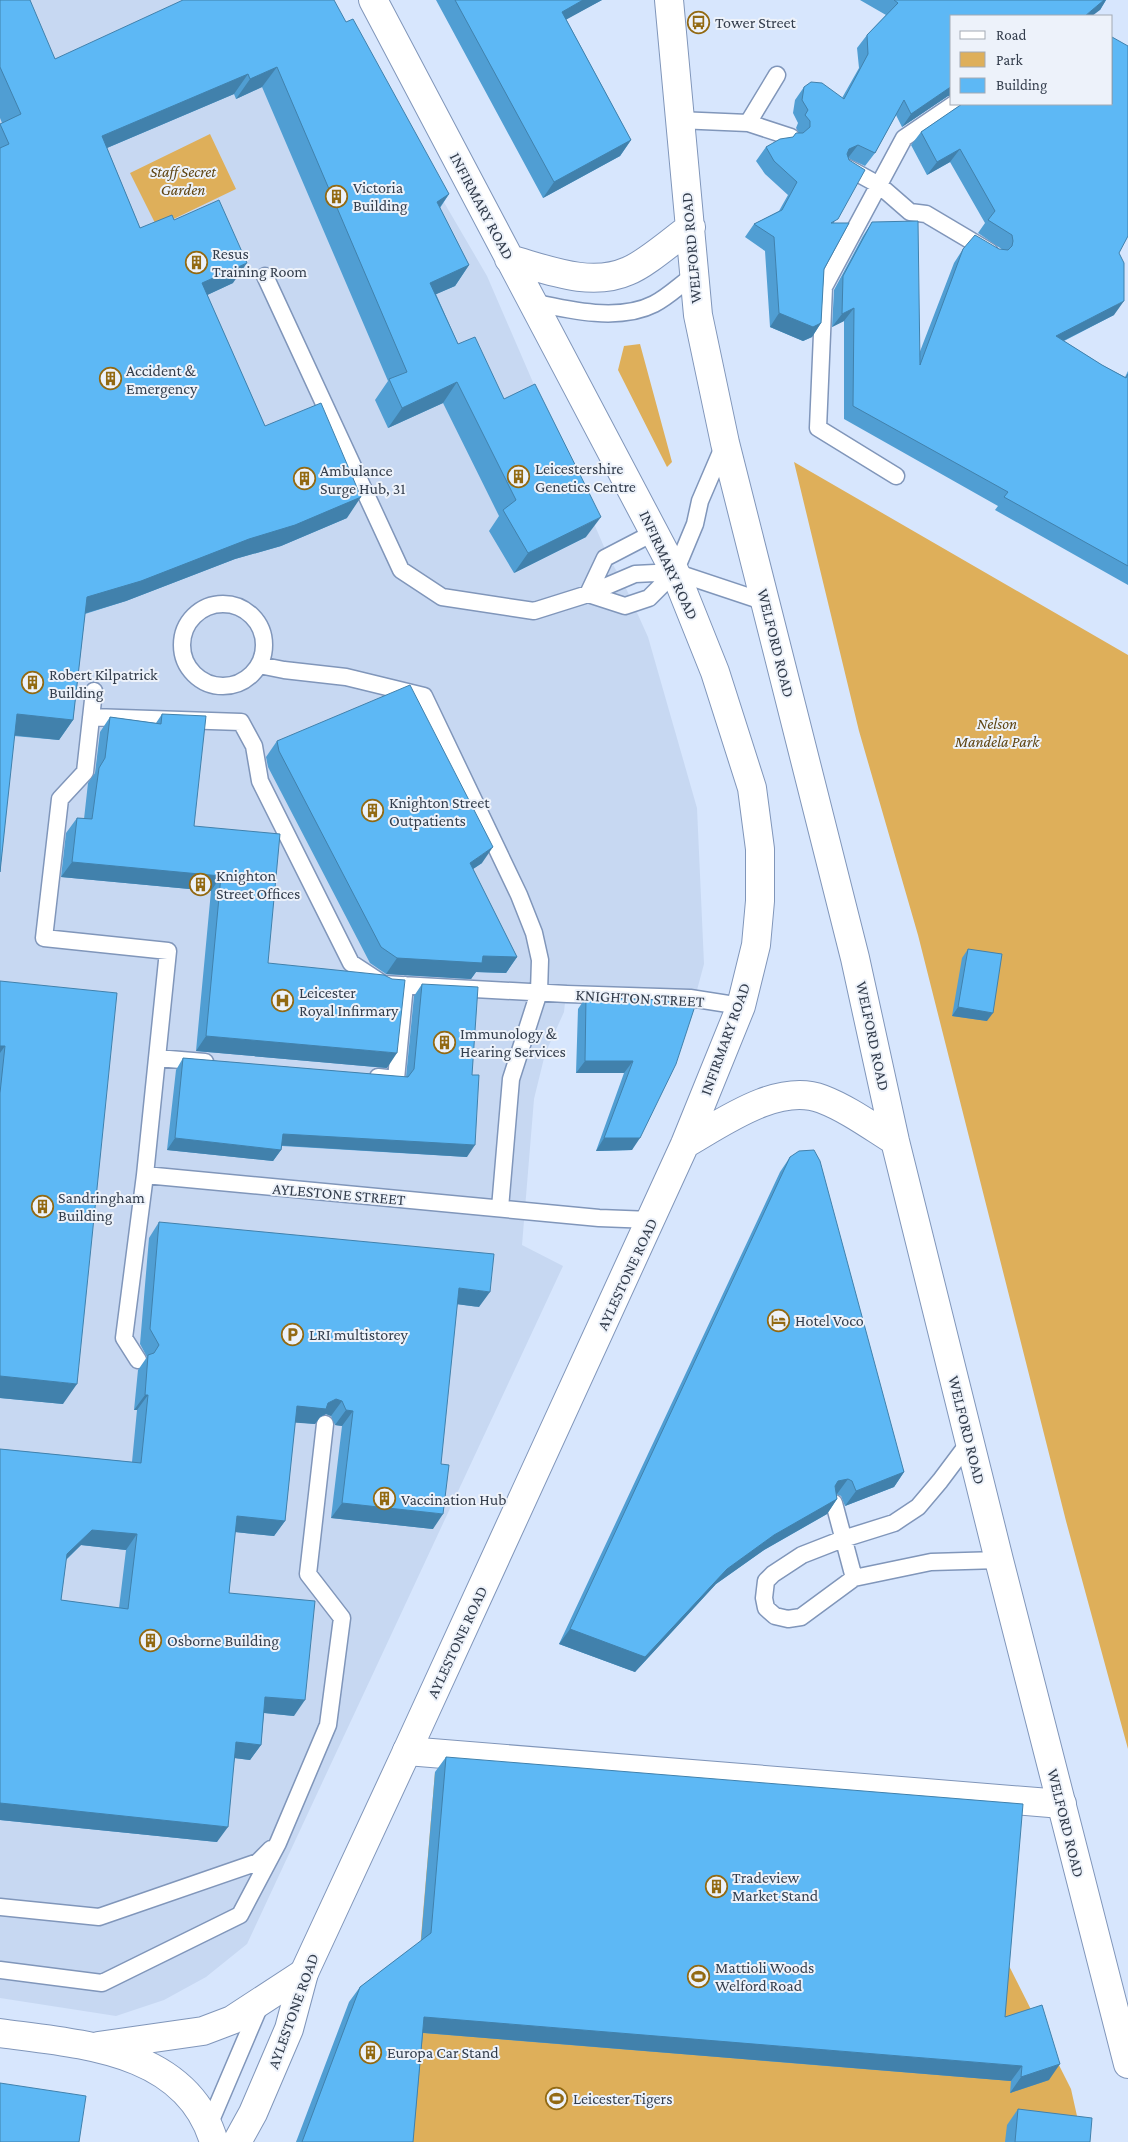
<svg xmlns="http://www.w3.org/2000/svg" width="1128" height="2142" font-family="'Crimson Pro',serif">
  <style>
    .built { fill: #c7d8f2 }
    .green { fill: #deaf5a }
    .lines { fill: none; stroke-linecap: round; stroke-linejoin: round }
    .lane-casing { stroke: #8096ba; stroke-width: 19 }
    .street-casing { stroke: #8096ba; stroke-width: 30 }
    .secondary-casing { stroke: #8096ba; stroke-width: 30 }
    .primary-casing { stroke: #8096ba; stroke-width: 30 }
    .lane { stroke: #fff; stroke-width: 16 }
    .street { stroke: #fff; stroke-width: 28 }
    .secondary { stroke: #fff; stroke-width: 28 }
    .primary { stroke: #fff; stroke-width: 28 }
    .wall { fill: #509ed3; fill-rule: evenodd }
    .shaded-wall { fill: #4181ac }
    .building { fill: #5db8f5; stroke: #4181ac; fill-rule: evenodd }
    .labels { text-anchor: middle; dominant-baseline: central; stroke-width: 4; stroke-linejoin: round; paint-order: stroke }
    .poi-label { font-size: 16px; fill: #333d4c; stroke: #edf2fa; text-anchor: start }
    .park-label { font-size: 16px; font-style: italic; fill: #5f4513; stroke: #edf2fa }
    .street-label { font-size: 16px; fill: #333d4c; stroke: #edf2fa }
  </style>
  <rect width="100%" height="100%" fill="#d7e6fd"/>
  <path class="built" d="M0,0H326L487,276L608,556L625,586L648,637L697,808L704,964L697,990L567,984L564,1012L545,1054L534,1099L522,1245L563,1266L247,1944L206,1977L164,2000L116,2016L0,1998Z"/>
  <path class="green" d="M210,134L236,189L157,227L130,173Z
    M640,344L672,462L667,467L618,370L624,346Z
    M794,462L1128,655V1749L1066,1521L918,935L859,731Z
    M435,1772L1001,1950L1071,2089L1081,2134L1080,2142H296L420,1949Z"/>
  <g class="lines">
    <defs>
      <path id="lane" d="M678,120L748,123L791,137
        M748,123L777,75
        M848,168L879,185L910,212L926,214L990,252
        M265,276L401,570L442,597L534,611L588,594L635,574L675,572L765,602
        M532,302C568,310 619,322 654,304C668,297 681,284 694,275
        M896,476L818,428L824,287L904,138L954,104
        M588,594L625,606L649,598L675,572L695,524L700,501L724,445
        M588,594L605,558L655,532
        M182 645a41 41 0 1 1 82 0a41 41 0 1 1-82 0Z
        M259,665L284,670L346,677L424,696L519,895L534,933L540,960L539,992L511,1079L500,1208
        M94,691L85,772L60,799L44,938L168,951L145,1175L124,1338L138,1360
        M91,717L241,722L254,746L260,781L351,963L383,984L567,994L690,998L741,1006
        M157,1058L205,1062
        M378,1077L396,1079L405,985
        M145,1175L599,1218L651,1220
        M970,1441L940,1481L918,1507L894,1523L843,1539L802,1555L773,1574L766,1581L764,1598L766,1608L775,1616L788,1619L801,1617L854,1578L931,1562L999,1560
        M834,1503L854,1578
        M0,1907L99,1917L258,1862L271,1849
        M0,1970L102,1983L240,1915L278,1843L328,1725L342,1618L308,1574L325,1424
        M209,2125L261,2003"/>
      <path id="street" d="M407,1751L1062,1804"/>
      <path id="secondary" d="M0,2033C80,2044 187,2049 214,2142
        M98,2046L203,2031L232,2020L304,1973"/>
      <path id="primary" d="M669,0L698,315L725,443L855,958L895,1141L999,1560L1128,2064
        M509,259C546,269 590,288 628,271C646,264 674,239 691,227
        M685,1144C722,1123 778,1082 822,1099C848,1109 871,1126 895,1141
        M237,2142L253,2113L289,2029L304,1973L407,1751L685,1144L741,1006L756,945L760,901V849L752,788L715,672L675,572L373,0"/>
    </defs>
    <use href="#lane" class="lane-casing"/>
    <use href="#street" class="street-casing"/>
    <use href="#secondary" class="secondary-casing"/>
    <use href="#primary" class="primary-casing"/>
    <use href="#lane" class="lane"/>
    <use href="#street" class="street"/>
    <use href="#secondary" class="secondary"/>
    <use href="#primary" class="primary"/>
  </g>
  <path class="wall" d="M0,0L55,59L346,22L449,194L440,208L469,265L455,286L436,294L458,344L504,399L586,537L514,573L489,531L499,516L443,403L388,428L375,400L388,381L262,87L236,99L234,94L107,148L140,228L174,220L233,283L207,295L265,426L347,518L281,546L235,559L126,601L85,614L73,720L59,740L14,736L0,872V124L2,123L0,118Z
    M436,0H602L566,19L631,140L620,156L543,198Z
    M860,0H1106L1100,10L952,16V95L948,96L902,127L896,115L875,153L865,166L848,158L824,269L821,323L812,337L803,341L770,327L765,251L745,237L754,224L779,211L788,195L765,174L756,161L766,147L793,137L796,133H799L796,128L798,123L793,113L795,100L804,87L842,98L859,68L857,48L867,35L886,15Z
    M962,104L1119,253L1114,315L1064,341L1102,365L1125,377L1128,371V585L995,510L998,506L844,419V321L832,327L834,290L863,236L872,222L919,354L954,263L963,249L1003,250L978,233L985,223L950,162L927,175L911,145L921,132Z
    M162,714L194,826L268,963L387,1068L196,1051L211,891L61,877L66,833L77,818L84,819L88,783L95,773L100,732L110,717L156,723Z
    M277,741L482,863L473,869L517,957L506,973L476,972L471,979L386,974L370,963L268,767L266,757Z
    M968,949L987,1021L952,1016L962,958Z
    M0,981L63,1404L0,1398Z
    M422,984L467,1157L282,1146L281,1150L273,1161L167,1150L176,1070L183,1058L406,1077L414,996Z
    M586,997L663,1000L632,1150L596,1151L624,1073H576L578,1009Z
    M790,1157L904,1472L894,1487L845,1506L841,1496L836,1494L837,1499L827,1514L764,1550L716,1584L635,1672L559,1644L780,1172Z
    M159,1222L479,1307L457,1304L433,1529L331,1518L342,1426L335,1425L331,1416L326,1414L320,1417L315,1424L295,1422L285,1521L274,1536L235,1532L229,1593L294,1716L264,1713L261,1745L250,1760L235,1758L217,1842L0,1820V1449L132,1462L137,1410H134L138,1370L147,1357L140,1344L149,1238ZM81,1545L126,1550L119,1608L61,1600L66,1560Z
    M446,1757L1005,2017L1049,2080L1010,2093L1011,2081L423,2033L413,2142H296L349,2002L360,1987L421,1941L435,1772Z
    M1018,2109L1090,2142H1005L1007,2125Z"/>
  <path class="shaded-wall" d="M583,0H602L551,28L562,12Z
    M1104,0H1106L1100,10L1092,16H1085Z
    M277,67L262,87L236,99L250,79Z
    M248,74L234,94L88,156L102,136Z
    M952,86V95L948,96L902,127L911,114Z
    M631,140L620,156L543,198L554,182Z
    M858,145L848,158L840,163L849,149Z
    M960,149L950,162L927,175L937,162Z
    M449,194L435,214L437,202Z
    M247,263L233,283L188,304L202,283Z
    M469,265L455,286L416,303L430,283Z
    M1124,301L1114,315L1047,349L1056,336Z
    M854,308L844,321L832,327L842,314Z
    M779,313L821,323L812,337L803,341L770,327Z
    M457,382L443,403L388,428L402,408Z
    M361,497L347,518L281,546L235,559L126,601L73,617L87,597L249,539Z
    M601,517L586,537L514,573L528,553Z
    M17,714L73,720L59,740L2,734Z
    M493,847L482,863L458,879L470,863Z
    M72,862L221,876L211,891L61,877Z
    M483,956L517,957L506,973L476,972L471,979L386,974L397,958Z
    M958,1007L993,1013L987,1021L952,1016Z
    M206,1036L397,1053L387,1068L196,1051Z
    M0,1046H5L0,1053Z
    M585,1061H633L624,1073H576Z
    M283,1134L475,1145L467,1157L275,1145Z
    M175,1138L281,1150L273,1161L167,1150Z
    M604,1138H640L632,1150L596,1151Z
    M459,1288L490,1292L479,1307L448,1303Z
    M0,1376L77,1384L63,1404L0,1398Z
    M145,1395H148L137,1410H134Z
    M336,1399L342,1401L331,1416L326,1414L320,1417L315,1424L286,1422L297,1406L328,1403Z
    M346,1410L353,1411L342,1426L335,1425Z
    M904,1472L894,1487L845,1506L856,1491Z
    M848,1479L837,1494L827,1496L838,1481Z
    M837,1499L827,1514L764,1550L716,1584L635,1672L559,1644L570,1629L727,1569L774,1535Z
    M342,1503L443,1514L433,1529L331,1518Z
    M237,1516L285,1521L274,1536L226,1531Z
    M92,1530L137,1534L126,1550L81,1545L56,1569L67,1554Z
    M265,1697L305,1700L294,1716L255,1712Z
    M236,1742L261,1745L250,1760L226,1757Z
    M0,1803L228,1827L217,1842L0,1820Z
    M424,2017L1022,2066L1011,2081L413,2032Z
    M1060,2064L1049,2080L1010,2093L1021,2077Z"/>
  <path class="building" d="M0,0H30L55,59L183,0H334L346,22L353,19L449,194L437,202L469,265L430,283L458,344L475,337L504,399L535,384L601,517L528,553L503,510L516,500L457,382L402,408L389,379L407,372L277,67L250,79L248,74L102,136L140,228L172,215L174,220L219,200L247,263L202,283L265,426L321,403L361,497L295,525L249,539L141,581L87,597L73,720L17,714L0,872V148L9,144L0,124L21,114L0,67Z
    M455,0H583L562,12L631,140L554,182Z
    M894,0H1104L1085,16H952V86L911,114L904,100L875,153L858,145L849,149L847,154L849,160L865,170L838,219L831,223H849L824,269L821,323L813,327L779,313L774,237L754,224L782,210L797,182L774,161L766,147L780,139L793,137L796,133H803L810,127V121L805,115L808,110L802,100L804,87L811,82L822,83L844,99L868,54L867,35L898,3Z
    M1112,37L1128,46V236L1119,253L1124,263V301L1056,336L1102,365L1126,378L1128,374V566L1004,497L1008,492L853,406L854,308L842,314L843,276L872,222L918,221L920,365L963,249L975,235L999,249L1008,250L1012,246L1013,241L1012,235L988,220L995,211L960,149L937,162L921,132L962,104H1112Z
    M410,685L493,847L470,863L517,957L483,956L482,963L397,958L381,947L279,751L277,741Z
    M162,714L206,716L194,826L280,834L268,963L384,975L392,979L405,980L397,1053L206,1036L221,876L72,862L77,818L92,819L99,768L105,758L110,717L161,724Z
    M968,949L1002,954L993,1013L958,1007Z
    M0,981L117,993L77,1384L0,1376V1093L5,1046H0Z
    M422,984L478,987L472,1075H479L475,1145L283,1134L281,1150L175,1138L183,1058L408,1077L414,1069Z
    M586,997L663,1000L695,1006L676,1064L640,1138H604L633,1061H585Z
    M814,1150L820,1161L904,1472L856,1491L852,1481L848,1479L838,1481L835,1486L837,1499L774,1535L727,1569L645,1657L570,1629L790,1157L799,1151Z
    M159,1222L494,1254L490,1292L459,1288L441,1464L449,1465L443,1514L342,1503L353,1411L346,1410L342,1401L336,1399L328,1403L326,1409L297,1406L285,1521L237,1516L229,1593L315,1601L305,1700L265,1697L261,1745L236,1742L228,1827L0,1803V1449L141,1463L148,1395H145L148,1355L154,1353L159,1345L150,1329ZM92,1530L137,1534L128,1609L61,1600L67,1554Z
    M446,1757L1023,1804L1005,2017L1042,2005L1060,2064L1021,2077L1022,2066L424,2017L413,2142H302L360,1987L431,1933Z
    M0,2083L86,2096L79,2142H0Z
    M1018,2109L1092,2118L1090,2142H1015Z"/>
  <defs>
    <symbol id="bus-ring" viewBox="-11 -11 22 22"><circle r="9.5" fill="#edf2fa" stroke="#926912" stroke-width="1.5"/><path d="M-5-6H5V4H4V6H2V4H-2V6H-4V4H-5ZM-3.5-4V0h7V-4ZM-3.5 1.2v1.5H-2V1.2ZM2 1.2v1.5H3.5V1.2Z" fill="#926912"/></symbol>
    <symbol id="building-ring" viewBox="-11 -11 22 22"><circle r="9.5" fill="#edf2fa" stroke="#926912" stroke-width="1.5"/><path d="M-4-6H4V6H1V3H-1V6H-4ZM-2.5-4.3h1.7v1.8h-1.7ZM.8-4.3h1.7v1.8H.8ZM-2.5-1h1.7V.8h-1.7ZM.8-1h1.7V.8H.8Z" fill="#926912"/></symbol>
    <symbol id="hospital-ring" viewBox="-11 -11 22 22"><circle r="9.5" fill="#edf2fa" stroke="#926912" stroke-width="1.5"/><path d="M-5-5h3v3.5h4V-5h3V5h-3V1.5h-4V5h-3Z" fill="#926912"/></symbol>
    <symbol id="hotel-ring" viewBox="-11 -11 22 22"><circle r="9.5" fill="#edf2fa" stroke="#926912" stroke-width="1.5"/><path d="M-6-4.5h1.5V1H6V5H4.5V3h-9V5H-6ZM-4 0a1.8 1.8 0 1 1 3.6 0ZM.5 0V-2.5h3Q6-2.5 6 0Z" fill="#926912"/></symbol>
    <symbol id="parking-ring" viewBox="-11 -11 22 22"><circle r="9.5" fill="#edf2fa" stroke="#926912" stroke-width="1.5"/><path d="M-3.5-5.5H1a3.5 3.5 0 0 1 0 7H-1V5.5H-3.5ZM-1-3.4V-.6H.8a1.4 1.4 0 0 0 0-2.8Z" fill="#926912"/></symbol>
    <symbol id="stadium-ring" viewBox="-11 -11 22 22"><circle r="9.5" fill="#edf2fa" stroke="#926912" stroke-width="1.5"/><path d="M0-5a6.5 5 0 1 0 0 10a6.5 5 0 1 0 0-10ZM-3.5-1.8h7v3.6h-7Z" fill="#926912"/></symbol>
  </defs>
  <g fill-rule="evenodd">
    <use href="#bus-ring" x="686" y="10" width="25" height="25"/>
    <use href="#building-ring" x="324" y="184" width="25" height="25"/>
    <use href="#building-ring" x="184" y="250" width="25" height="25"/>
    <use href="#building-ring" x="98" y="366" width="25" height="25"/>
    <use href="#building-ring" x="506" y="464" width="25" height="25"/>
    <use href="#building-ring" x="292" y="466" width="25" height="25"/>
    <use href="#building-ring" x="20" y="670" width="25" height="25"/>
    <use href="#building-ring" x="360" y="798" width="25" height="25"/>
    <use href="#building-ring" x="188" y="872" width="25" height="25"/>
    <use href="#hospital-ring" x="270" y="988" width="25" height="25"/>
    <use href="#building-ring" x="432" y="1030" width="25" height="25"/>
    <use href="#building-ring" x="30" y="1194" width="25" height="25"/>
    <use href="#hotel-ring" x="766" y="1308" width="25" height="25"/>
    <use href="#parking-ring" x="280" y="1322" width="25" height="25"/>
    <use href="#building-ring" x="372" y="1486" width="25" height="25"/>
    <use href="#building-ring" x="138" y="1628" width="25" height="25"/>
    <use href="#building-ring" x="704" y="1874" width="25" height="25"/>
    <use href="#stadium-ring" x="686" y="1964" width="25" height="25"/>
    <use href="#building-ring" x="358" y="2040" width="25" height="25"/>
    <use href="#stadium-ring" x="544" y="2086" width="25" height="25"/>
  </g>
  <g class="labels">
    <g class="poi-label">
      <text x="715" y="22">Tower Street</text>
      <text x="353" y="187">Victoria<tspan x="353" dy="18">Building</tspan></text>
      <text x="212" y="253">Resus<tspan x="212" dy="18">Training Room</tspan></text>
      <text x="126" y="370">Accident &amp;<tspan x="126" dy="18">Emergency</tspan></text>
      <text x="535" y="468">Leicestershire<tspan x="535" dy="18">Genetics Centre</tspan></text>
      <text x="320" y="470">Ambulance<tspan x="320" dy="18">Surge Hub, 31</tspan></text>
      <text x="49" y="674">Robert Kilpatrick<tspan x="49" dy="18">Building</tspan></text>
      <text x="389" y="802">Knighton Street<tspan x="389" dy="18">Outpatients</tspan></text>
      <text x="216" y="875">Knighton<tspan x="216" dy="18">Street Offices</tspan></text>
      <text x="299" y="992">Leicester<tspan x="299" dy="18">Royal Infirmary</tspan></text>
      <text x="460" y="1033">Immunology &amp;<tspan x="460" dy="18">Hearing Services</tspan></text>
      <text x="58" y="1197">Sandringham<tspan x="58" dy="18">Building</tspan></text>
      <text x="795" y="1320">Hotel Voco</text>
      <text x="309" y="1334">LRI multistorey</text>
      <text x="401" y="1499">Vaccination Hub</text>
      <text x="167" y="1640">Osborne Building</text>
      <text x="732" y="1877">Tradeview<tspan x="732" dy="18">Market Stand</tspan></text>
      <text x="715" y="1967">Mattioli Woods<tspan x="715" dy="18">Welford Road</tspan></text>
      <text x="387" y="2052">Europa Car Stand</text>
      <text x="573" y="2098">Leicester Tigers</text>
    </g>
    <g class="park-label">
      <text x="183" y="171">Staff Secret<tspan x="183" dy="18">Garden</tspan></text>
      <text x="997" y="723">Nelson<tspan x="997" dy="18">Mandela Park</tspan></text>
    </g>
    <g class="street-label">
      <text transform="translate(482 206) rotate(62)">INFIRMARY ROAD</text>
      <text transform="translate(691 248) rotate(-95)">WELFORD ROAD</text>
      <text transform="translate(669 565) rotate(65)">INFIRMARY ROAD</text>
      <text transform="translate(776 643) rotate(76)">WELFORD ROAD</text>
      <text transform="translate(640 998) rotate(3)">KNIGHTON STREET</text>
      <text transform="translate(873 1036) rotate(78)">WELFORD ROAD</text>
      <text transform="translate(725 1039) rotate(-70)">INFIRMARY ROAD</text>
      <text transform="translate(339 1194) rotate(5)">AYLESTONE STREET</text>
      <text transform="translate(627 1274) rotate(-65)">AYLESTONE ROAD</text>
      <text transform="translate(967 1430) rotate(76)">WELFORD ROAD</text>
      <text transform="translate(457 1642) rotate(-65)">AYLESTONE ROAD</text>
      <text transform="translate(1066 1823) rotate(76)">WELFORD ROAD</text>
      <text transform="translate(293 2011) rotate(-70)">AYLESTONE ROAD</text>
    </g>
  </g>
  <rect x="950" y="15" width="162" height="90" fill="#edf2fa" stroke="#a3aab4"/>
  <rect x="960" y="31" width="25" height="8" fill="#ffffff" stroke="#a3aab4"/>
  <text x="996" y="40" font-size="15" fill="#333d4c">Road</text>
  <rect x="960" y="52" width="25" height="15" fill="#deaf5a" stroke="#a3aab4"/>
  <text x="996" y="65" font-size="15" fill="#333d4c">Park</text>
  <rect x="960" y="78" width="25" height="15" fill="#5db8f5" stroke="#a3aab4"/>
  <text x="996" y="90" font-size="15" fill="#333d4c">Building</text>
</svg>
